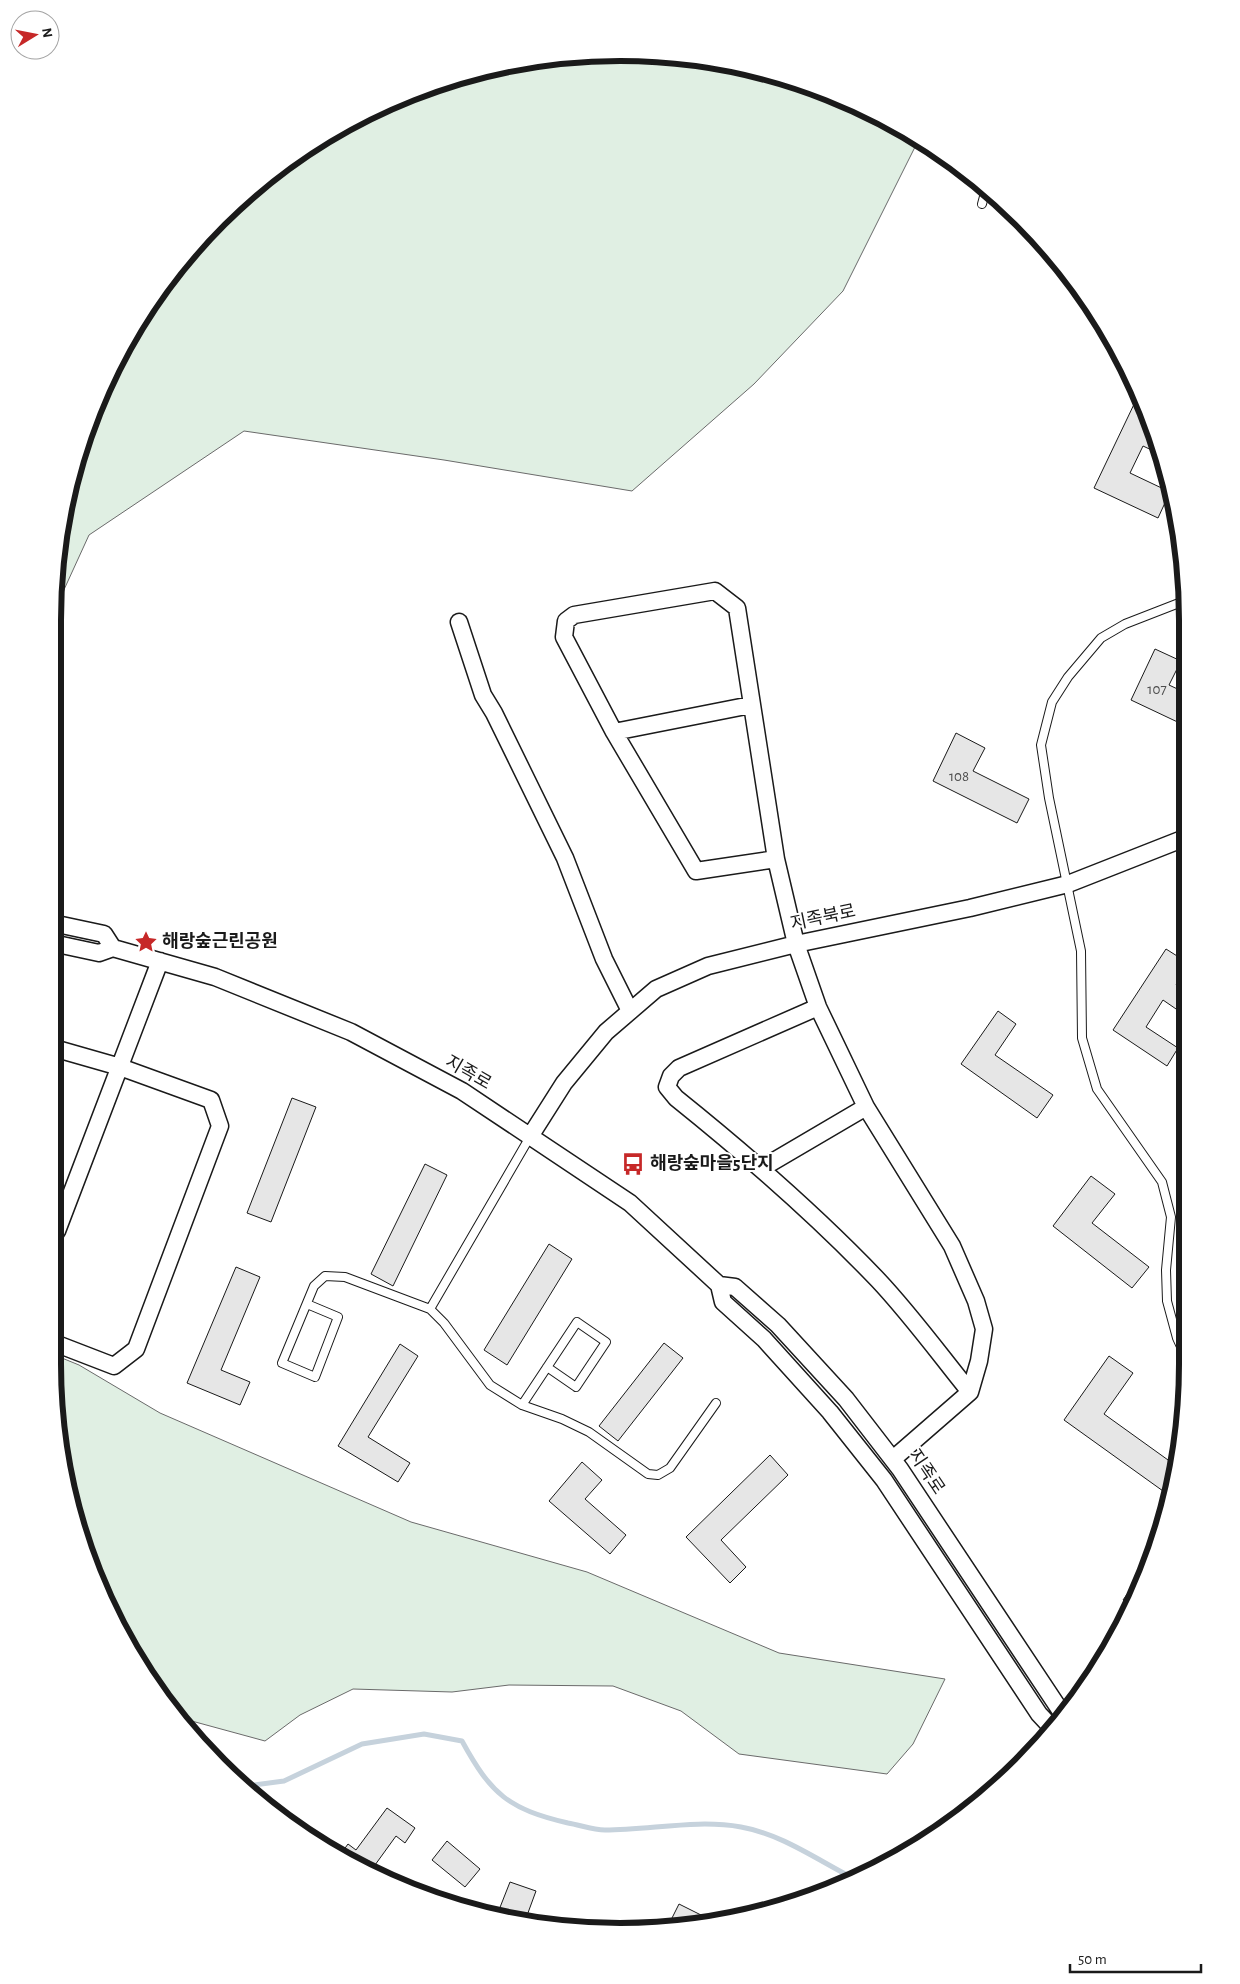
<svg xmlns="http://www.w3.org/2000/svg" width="1240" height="1984" font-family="'Alegreya Sans','Noto Sans KR',sans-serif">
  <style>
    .green { fill: #e0efe3; stroke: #6a6a6a }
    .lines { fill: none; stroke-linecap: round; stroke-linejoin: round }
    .stream { stroke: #c6d2dc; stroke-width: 5 }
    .building { fill: #e6e6e6; stroke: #1a1a1a }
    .lane-casing { stroke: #1a1a1a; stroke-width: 10 }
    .street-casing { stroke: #1a1a1a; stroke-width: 19 }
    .lane { stroke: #fff; stroke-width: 8 }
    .street { stroke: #fff; stroke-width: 16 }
    .labels { text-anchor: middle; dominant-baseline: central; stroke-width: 4; stroke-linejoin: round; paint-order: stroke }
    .number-label { font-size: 15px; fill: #4d4d4d }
    .street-label { font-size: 18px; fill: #1a1a1a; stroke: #fff }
    .poi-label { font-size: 18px; font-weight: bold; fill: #1a1a1a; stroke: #fff; text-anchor: start }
    .rim { fill: none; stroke: #1a1a1a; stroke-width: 6 }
  </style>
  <rect width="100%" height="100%" fill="#fff"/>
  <path class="green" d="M657,54L767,72L871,111L918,141L843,291L754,384L632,491L444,460L244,431L89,535L57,605V546L96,403L170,275L246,194L336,129L437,83L546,57Z
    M57,1356L79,1365L160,1413L411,1522L587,1572L779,1653L945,1679L913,1744L887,1774L739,1754L681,1711L613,1686L509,1685L452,1692L353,1689L300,1715L265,1741L177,1717L170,1709L111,1615L83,1546L57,1438Z"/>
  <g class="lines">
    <path class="stream" d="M246,1786L284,1781L362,1744L424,1734L462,1741C491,1794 508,1809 568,1823C580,1825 593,1830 605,1830C651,1830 696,1819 741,1827C781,1834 816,1859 851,1877"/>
  </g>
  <path class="building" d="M1137,398L1149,427L1147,430L1151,432L1159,451L1158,453L1143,446L1130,473L1170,492L1158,518L1094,488Z
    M1155,649L1181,661L1169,685L1186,693V726L1131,700Z
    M956,733L985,748L973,771L1029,799L1017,823L933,781Z
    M1166,949L1185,961V971L1176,985L1185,991V1003L1179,1011L1163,1000L1146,1027L1178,1048L1167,1066L1113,1030Z
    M998,1011L1016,1024L995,1055L1053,1095L1037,1118L961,1064Z
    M292,1098L316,1107L271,1222L247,1213Z
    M425,1164L447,1175L393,1286L371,1274Z
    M1091,1176L1115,1194L1092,1223L1149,1267L1132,1288L1053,1226Z
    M549,1244L572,1259L507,1365L484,1350Z
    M236,1267L260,1277L221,1370L250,1382L240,1405L187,1383Z
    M664,1343L683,1358L618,1441L599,1426Z
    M400,1344L418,1356L368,1437L410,1463L398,1482L338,1446Z
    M1109,1356L1133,1373L1104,1414L1175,1465L1172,1478L1163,1491L1064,1420Z
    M770,1455L788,1475L721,1540L746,1567L730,1583L686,1537Z
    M582,1462L602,1480L585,1499L626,1535L610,1554L549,1501Z
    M1150,1561L1144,1581L1130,1606L1123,1600Z
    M387,1808L415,1828L405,1843L396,1836L375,1865L369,1861L363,1869L340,1855L348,1844L356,1850Z
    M447,1841L480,1869L465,1887L432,1860Z
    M510,1882L536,1891L525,1921L529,1923L497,1915Z
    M679,1904L701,1915L695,1926L667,1928Z"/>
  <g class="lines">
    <defs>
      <path id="lane" d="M982,204L986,189
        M307,1304L338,1317L315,1377L282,1363L314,1286L325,1276L345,1277L430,1309L444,1323L490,1385L522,1405L562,1419L589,1432L648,1474L658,1475L670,1468L716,1403
        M430,1309L531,1135
        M1183,1351L1177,1338L1167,1301L1166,1270L1171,1217L1162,1182L1097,1089L1082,1038L1081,951L1049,798L1041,745L1052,702L1068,677L1101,638L1125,624L1179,603L1186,597
        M522,1405L577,1322L606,1342L576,1387L547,1367"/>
      <path id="street" d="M459,622L483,695L494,713L565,858L604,959L630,1011
        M614,732L751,705
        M776,859L696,871L614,732L564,637L566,621L574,615L715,591L737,608L776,859L796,944L818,1007L866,1107L952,1246L976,1301L984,1329L979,1361L970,1392L893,1459
        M57,924L104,934L113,948
        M57,944L99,953L113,948L215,977L351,1032L462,1091L630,1203L719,1285L723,1302L764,1339L830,1412L884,1480L1039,1714L1053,1729
        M818,1007L679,1068L671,1076L667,1087L676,1098C747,1155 815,1214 878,1280C911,1315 940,1355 970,1392
        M57,1049L120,1067L211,1100L220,1126L136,1349L114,1366L57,1344
        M531,1135L564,1083L606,1032L656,989L708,966L796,944L970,908L1068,884L1185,838
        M762,1168L866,1107
        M57,1231L160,961
        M719,1285L735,1287L778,1325L846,1399L900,1469L1064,1716"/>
    </defs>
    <use href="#lane" class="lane-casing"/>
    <use href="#street" class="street-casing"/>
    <use href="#lane" class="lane"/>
    <use href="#street" class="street"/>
  </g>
  <defs>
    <symbol id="sight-bare" viewBox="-9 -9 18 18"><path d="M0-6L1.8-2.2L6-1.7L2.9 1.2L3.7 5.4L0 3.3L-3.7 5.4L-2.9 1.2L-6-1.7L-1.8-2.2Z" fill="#c62828" stroke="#fff" stroke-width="2.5" paint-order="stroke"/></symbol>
    <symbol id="bus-bare" viewBox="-9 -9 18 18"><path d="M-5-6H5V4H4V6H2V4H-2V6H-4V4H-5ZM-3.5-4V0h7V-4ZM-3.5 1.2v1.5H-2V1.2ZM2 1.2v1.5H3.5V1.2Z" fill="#c62828" stroke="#fff" stroke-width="2.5" paint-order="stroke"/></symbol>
  </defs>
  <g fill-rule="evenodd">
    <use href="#sight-bare" x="130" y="926" width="32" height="32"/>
    <use href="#bus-bare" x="617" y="1148" width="32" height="32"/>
  </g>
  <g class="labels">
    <g class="number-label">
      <text x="1157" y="689">107</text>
      <text x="959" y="776">108</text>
    </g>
    <g class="street-label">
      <text transform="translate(823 918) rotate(-12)">지족북로</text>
      <text transform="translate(468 1073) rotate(30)">지족로</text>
      <text transform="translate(926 1472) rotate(56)">지족로</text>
    </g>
    <g class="poi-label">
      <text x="162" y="942">해랑숲근린공원</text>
      <text x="650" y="1164">해랑숲마을5단지</text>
    </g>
  </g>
  <path d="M0 0H1240V1984H0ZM620 61H620A559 559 0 0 1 1179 620V1364A559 559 0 0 1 620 1923H620A559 559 0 0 1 61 1364V620A559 559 0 0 1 620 61Z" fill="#fff" fill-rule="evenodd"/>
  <path class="rim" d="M620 61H620A559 559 0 0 1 1179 620V1364A559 559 0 0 1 620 1923H620A559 559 0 0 1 61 1364V620A559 559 0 0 1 620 61Z"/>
  <g transform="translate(35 35) rotate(80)"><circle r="24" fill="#ffffff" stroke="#a3a3a3"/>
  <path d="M0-4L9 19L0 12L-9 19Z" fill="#c62828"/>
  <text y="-8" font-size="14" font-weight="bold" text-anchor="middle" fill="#1a1a1a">N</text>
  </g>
  <path d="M1070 1964v8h131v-8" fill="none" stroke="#1a1a1a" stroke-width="2.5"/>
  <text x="1078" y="1964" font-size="15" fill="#1a1a1a" stroke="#ffffff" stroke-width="4" paint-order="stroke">50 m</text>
</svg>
